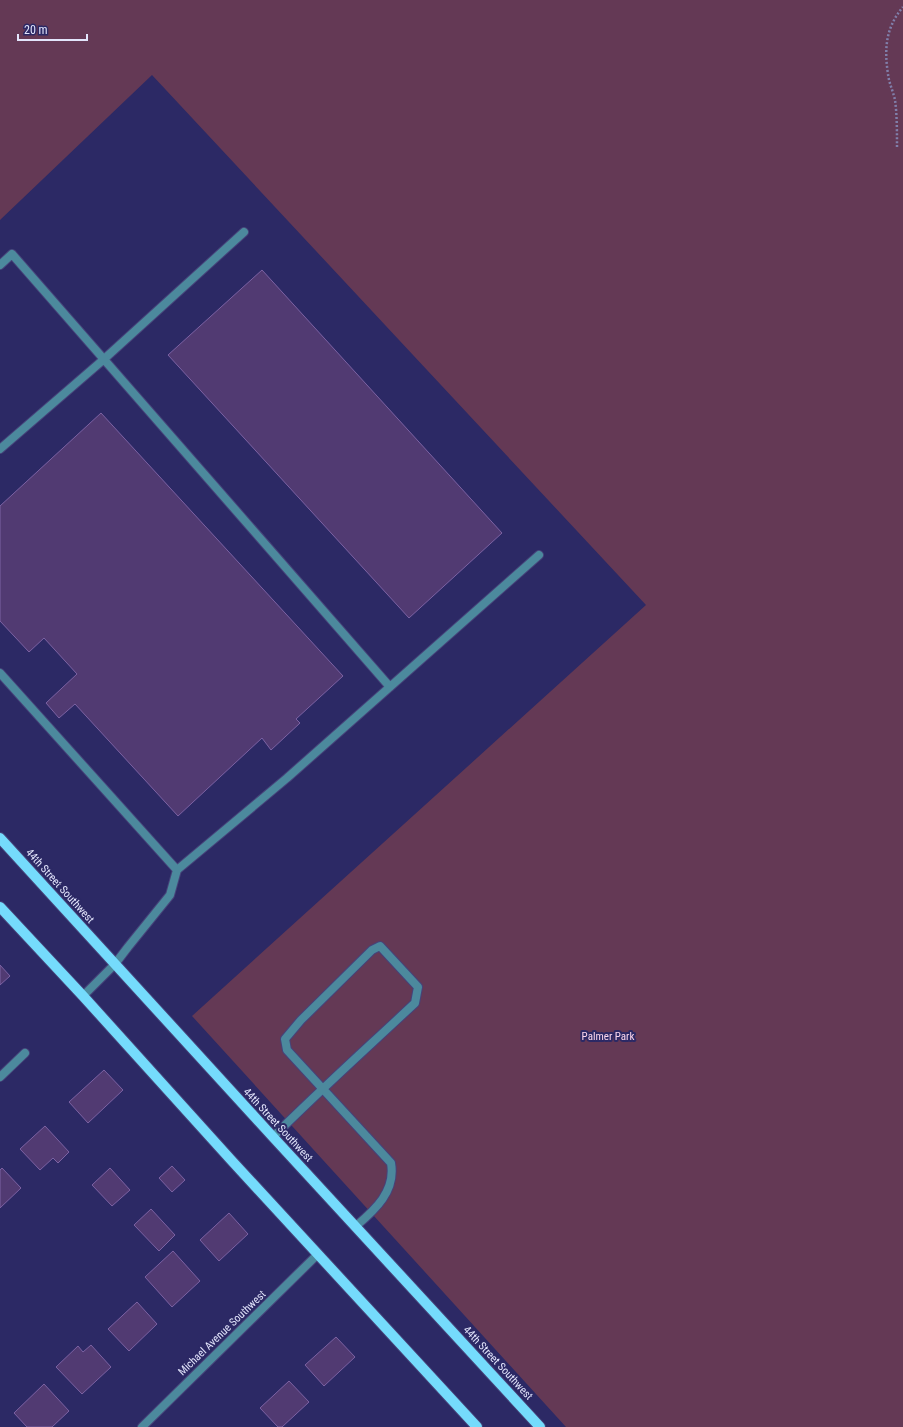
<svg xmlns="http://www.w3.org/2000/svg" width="903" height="1427" font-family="'Roboto Condensed',sans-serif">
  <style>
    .green { fill: #643955 }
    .building { fill: #513a72; stroke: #7c62a3 }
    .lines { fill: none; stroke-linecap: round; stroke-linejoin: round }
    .lane-casing { stroke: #46437a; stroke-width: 10 }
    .street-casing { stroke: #46437a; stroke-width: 10 }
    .primary-casing { stroke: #46437a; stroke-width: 12 }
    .path { stroke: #807faa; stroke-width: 2.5; stroke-dasharray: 2 2; stroke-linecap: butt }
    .lane { stroke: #4c899d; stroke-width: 8 }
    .street { stroke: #4c899d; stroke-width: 8 }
    .primary { stroke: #75dbfc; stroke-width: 10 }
    .labels { text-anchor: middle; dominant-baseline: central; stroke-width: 4; stroke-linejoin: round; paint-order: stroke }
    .street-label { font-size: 11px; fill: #e3e5fc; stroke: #2c2965 }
    .park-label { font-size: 11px; fill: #fbd6ec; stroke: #2c2965 }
  </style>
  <rect width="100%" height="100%" fill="#2c2965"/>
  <path class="green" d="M0,0H903V1427H566L192,1016L646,605L152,75L0,220Z"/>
  <path class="building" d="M262,270L502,533L409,618L168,355Z
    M101,413L343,676L296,719L300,723L271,750L262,738L178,816L75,704L59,718L46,703L77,674L44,638L29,652L0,621V506Z
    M0,965L10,976L0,985Z
    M104,1070L123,1090L88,1123L69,1102Z
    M45,1126L69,1152L58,1163L53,1158L40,1170L20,1149Z
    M172,1166L185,1180L172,1192L159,1178Z
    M2,1168L21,1188L0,1208V1170Z
    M110,1168L130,1190L112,1206L92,1185Z
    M151,1209L175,1235L159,1251L134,1225Z
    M229,1213L248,1234L219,1261L200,1240Z
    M173,1251L200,1281L172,1307L145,1277Z
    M137,1302L157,1324L129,1351L108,1329Z
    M336,1337L355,1357L324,1386L305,1365Z
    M91,1345L111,1367L82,1394L56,1367L78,1346L83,1352Z
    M289,1381L309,1402L282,1427H278L260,1408Z
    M44,1384L69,1411L52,1427H27L14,1413Z"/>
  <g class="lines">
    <defs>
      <path id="lane" d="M0,265L12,254L390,687
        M0,449L103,360L244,232
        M0,673L177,870
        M83,996L115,964L128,947L170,895L177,870L287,778L539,555
        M273,1137C319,1091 367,1048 415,1003L418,987L380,946L372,950L301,1020L285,1039L287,1050L391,1163C396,1191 375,1210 356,1226"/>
      <path id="street" d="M0,1077L25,1053
        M142,1427L318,1254"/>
      <path id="primary" d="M0,838L273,1137L540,1427
        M0,907L83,996L232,1161L477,1427"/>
    </defs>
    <use href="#lane" class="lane-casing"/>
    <use href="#street" class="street-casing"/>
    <use href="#primary" class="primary-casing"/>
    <path class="path" d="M897,147C897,132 897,114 895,100C893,91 889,83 888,74C884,48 886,27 903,7"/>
    <use href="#lane" class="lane"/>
    <use href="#street" class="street"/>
    <use href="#primary" class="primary"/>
  </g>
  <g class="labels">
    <g class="street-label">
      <text transform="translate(60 886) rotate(48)">44th Street Southwest</text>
      <text transform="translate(278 1125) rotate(47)">44th Street Southwest</text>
      <text transform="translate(222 1333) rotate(-44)">Michael Avenue Southwest</text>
      <text transform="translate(498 1363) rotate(47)">44th Street Southwest</text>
    </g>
    <g class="park-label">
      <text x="608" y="1036">Palmer Park</text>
    </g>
  </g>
  <path d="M18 34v6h69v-6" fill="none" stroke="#e3e5fc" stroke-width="2"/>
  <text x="24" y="34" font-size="12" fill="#e3e5fc" stroke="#2c2965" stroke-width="3" paint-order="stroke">20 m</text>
</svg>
